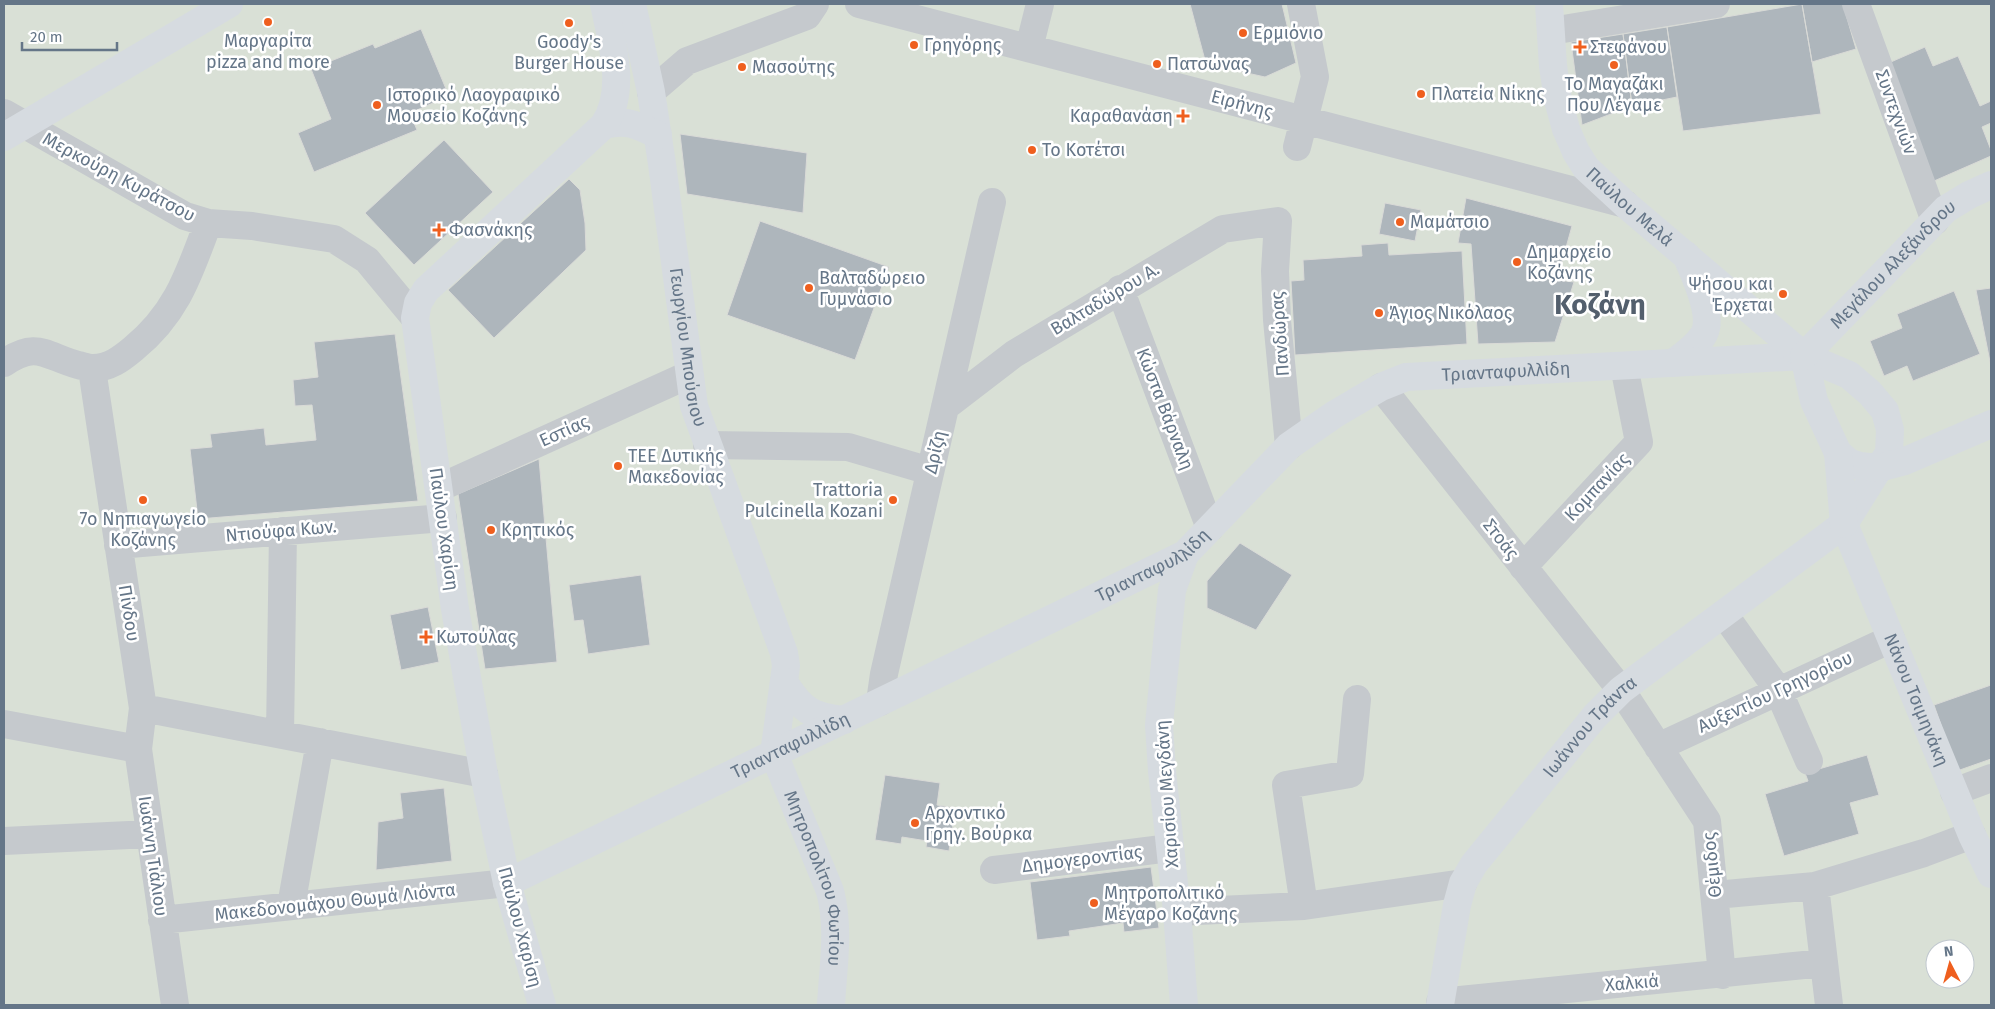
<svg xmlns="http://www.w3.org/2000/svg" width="1995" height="1009" font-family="'Fira Sans',sans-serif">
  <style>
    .green { fill: #d9e0d6; fill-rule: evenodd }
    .building { fill: #aeb6bc; stroke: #d9dad7 }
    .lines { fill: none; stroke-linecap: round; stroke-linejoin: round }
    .street { stroke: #c5c9cd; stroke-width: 28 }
    .secondary { stroke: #d6dbe0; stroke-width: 28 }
    .primary { stroke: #d6dbe0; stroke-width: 28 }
    .poi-dot { fill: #ef5f1e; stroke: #fff; stroke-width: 2 }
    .labels { text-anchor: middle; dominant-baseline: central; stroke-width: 5; stroke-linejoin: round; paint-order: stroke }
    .poi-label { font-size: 18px; fill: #657688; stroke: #fff; text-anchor: start }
    .street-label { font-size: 18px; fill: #657688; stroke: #fff }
    .town-label { font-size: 28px; font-weight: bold; fill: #535f6d; stroke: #fff }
  </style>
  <rect width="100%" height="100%" fill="#f8f8f5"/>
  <path class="green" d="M4,4H1991V1005H4ZM1935,949H1965V979H1935Z"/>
  <path class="building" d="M1190,4H1282L1296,63L1265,77L1206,64Z
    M1802,4L1821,114L1683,131L1667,27Z
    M1802,4H1843L1856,49L1812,62Z
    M1667,27L1677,97L1632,106L1623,34Z
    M421,29L449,96L410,113L417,130L314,172L298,133L331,119L311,69L373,44L375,48Z
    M1623,34L1632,106L1582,125L1571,42Z
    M1925,47L1933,66L1958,56L1980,106L1991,101V123L1982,127L1991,150V156L1934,181L1884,65Z
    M680,134L807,153L803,213L687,194Z
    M444,140L493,192L414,265L365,213Z
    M569,179L580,190L585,223L586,250L494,338L448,290Z
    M1466,198L1572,226L1557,280L1574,282L1555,342L1478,344L1471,244L1458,243Z
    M1385,203L1421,210L1415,241L1379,234Z
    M760,221L889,267L855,360L727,315Z
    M1388,243L1389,255L1462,251L1467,344L1295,355L1291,281L1304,280L1303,260L1362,256L1361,245Z
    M1991,288V367L1976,290Z
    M1954,291L1980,354L1913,381L1907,366L1884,376L1870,341L1902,328L1897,314Z
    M395,334L418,501L198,519L190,449L212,447L210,434L264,428L266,445L316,440L312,405L295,406L293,380L318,377L314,342Z
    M539,459L557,662L485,669L458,494Z
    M1240,543L1292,575L1256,630L1207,608V581Z
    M641,575L650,645L588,654L583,620L574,621L569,585Z
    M428,607L439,662L401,670L390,615Z
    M1991,685V759L1957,771L1934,705Z
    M1867,755L1879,795L1850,803L1859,834L1784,856L1765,794L1808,781L1805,773Z
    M885,775L940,783L937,805L955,808L949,851L926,847L927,841L902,837L901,844L875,840Z
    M444,788L452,861L376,870L378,822L403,818L400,793Z
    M1151,867L1159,928L1124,932L1123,923L1069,931L1070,936L1037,940L1030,882Z"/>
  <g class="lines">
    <path class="street" d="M859,4L1625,204
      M1856,4L1935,221
      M1551,31L1716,4
      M1029,48L1040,4
      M651,92L687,61L807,16L815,4
      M4,113L185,216L208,223L252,226L334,239L367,260L415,318
      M1297,147L1315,77L1301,4
      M1120,289L1210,528
      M4,363C37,340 45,356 78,365C83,366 88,368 93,368C109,368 121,359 133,349C177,313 189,274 208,223
      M92,369L143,708L138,749L175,1005
      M1381,387L1621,690L1707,821L1722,975
      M945,407L1014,354L1223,229L1278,221L1275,271L1277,320L1289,446
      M707,445L848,447L930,471
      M439,488L688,375
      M118,545L443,518
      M1523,567L1639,442L1624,366
      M1724,614L1778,690L1809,761
      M880,702L884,674L992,202
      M143,708L484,774
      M4,724L138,749
      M280,734L283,531
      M1658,747L1891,639
      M1954,792L1991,778
      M4,841L150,834
      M994,870L1170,848
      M1815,886L1829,1005
      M1715,895L1815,886L1924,853L1972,835
      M291,906L320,742
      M1304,906L1286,785L1350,774L1357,699
      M1177,912L1304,906L1463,883
      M162,920L507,883
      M1440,1002L1824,963"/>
    <g class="secondary">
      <path id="s1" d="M632,4L651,92L662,164L694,406L784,653L786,666L774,754L830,891C840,930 833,966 831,1005"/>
      <path d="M604,125C627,119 637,125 658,135"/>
      <path d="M4,137L229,4"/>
      <path d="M1673,363C1684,355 1697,346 1704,334C1714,315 1694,273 1686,255"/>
      <path id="s2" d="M1844,524L1972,835L1991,874"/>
      <path d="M784,682C801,709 811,717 844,720"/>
      <path id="s3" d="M507,883L1185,554L1289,446L1335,414L1381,387L1406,377L1804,356"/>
      <path d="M542,1005L507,883L484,774L455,609L415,318L418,303L426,290L604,125C627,90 612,43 604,4"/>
      <path d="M1184,1005L1177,912L1162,771L1159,725L1172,590L1185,554"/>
      <path id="s4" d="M1440,1005L1457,905L1463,883L1474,864L1595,716L1621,690L1844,524L1879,468"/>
    </g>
    <g class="primary">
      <path id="s5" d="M1549,4L1553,66L1558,100L1566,129L1576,152L1586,168L1625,204L1804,356L1849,375L1870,393L1885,411L1890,430L1889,453L1879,468"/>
      <path d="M1804,356L1814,401L1838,453L1850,463L1860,466L1879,468L1905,461L1991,424"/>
      <path id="s6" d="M1804,356L1946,209L1969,195L1991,185"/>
      <path d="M1838,453L1844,524"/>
    </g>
  </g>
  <g class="poi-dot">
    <circle cx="268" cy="22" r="5"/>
    <circle cx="569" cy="23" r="5"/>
    <circle cx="1243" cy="33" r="5"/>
    <circle cx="914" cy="45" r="5"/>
    <path d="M1577.5 39.5h5v5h5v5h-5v5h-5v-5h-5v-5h5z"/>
    <circle cx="1157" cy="64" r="5"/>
    <circle cx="1614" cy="65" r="5"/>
    <circle cx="742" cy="67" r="5"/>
    <circle cx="1421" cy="94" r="5"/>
    <circle cx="377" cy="105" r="5"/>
    <path d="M1180.5 108.5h5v5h5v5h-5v5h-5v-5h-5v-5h5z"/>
    <circle cx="1032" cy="150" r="5"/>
    <circle cx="1400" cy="222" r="5"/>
    <path d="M436.5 222.5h5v5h5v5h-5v5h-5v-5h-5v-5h5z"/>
    <circle cx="1517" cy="262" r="5"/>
    <circle cx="809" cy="288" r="5"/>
    <circle cx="1783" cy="294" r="5"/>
    <circle cx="1379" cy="313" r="5"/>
    <circle cx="618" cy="466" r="5"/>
    <circle cx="143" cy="500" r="5"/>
    <circle cx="893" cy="500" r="5"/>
    <circle cx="491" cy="530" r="5"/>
    <path d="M423.5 629.5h5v5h5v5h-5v5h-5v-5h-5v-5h5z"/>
    <circle cx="915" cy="823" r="5"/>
    <circle cx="1094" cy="903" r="5"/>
  </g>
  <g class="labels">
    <g class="poi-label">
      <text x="1253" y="33">Ερμιόνιο</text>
      <text x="268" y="41" text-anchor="middle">Μαργαρίτα<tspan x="268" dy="21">pizza and more</tspan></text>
      <text x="569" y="42" text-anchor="middle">Goody's<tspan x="569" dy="21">Burger House</tspan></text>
      <text x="924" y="45">Γρηγόρης</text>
      <text x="1590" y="47">Στεφάνου</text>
      <text x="1167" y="64">Πατσώνας</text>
      <text x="752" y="67">Μασούτης</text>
      <text x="1614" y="84" text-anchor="middle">Το Μαγαζάκι<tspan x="1614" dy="21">Που Λέγαμε</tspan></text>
      <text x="1431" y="94">Πλατεία Νίκης</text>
      <text x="387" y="95">Ιστορικό Λαογραφικό<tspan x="387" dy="21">Μουσείο Κοζάνης</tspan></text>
      <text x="1173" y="116" text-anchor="end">Καραθανάση</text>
      <text x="1042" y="150">Το Κοτέτσι</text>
      <text x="1410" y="222">Μαμάτσιο</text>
      <text x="449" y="230">Φασνάκης</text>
      <text x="1527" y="252">Δημαρχείο<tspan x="1527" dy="21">Κοζάνης</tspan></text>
      <text x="819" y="278">Βαλταδώρειο<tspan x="819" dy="21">Γυμνάσιο</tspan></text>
      <text x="1773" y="284" text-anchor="end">Ψήσου και<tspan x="1773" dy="21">Έρχεται</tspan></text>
      <text x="1389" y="313">Άγιος Νικόλαος</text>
      <text x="628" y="456">ΤΕΕ Δυτικής<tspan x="628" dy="21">Μακεδονίας</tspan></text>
      <text x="883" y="490" text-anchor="end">Trattoria<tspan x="883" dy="21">Pulcinella Kozani</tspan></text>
      <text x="143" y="519" text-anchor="middle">7ο Νηπιαγωγείο<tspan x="143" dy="21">Κοζάνης</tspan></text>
      <text x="501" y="530">Κρητικός</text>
      <text x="436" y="637">Κωτούλας</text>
      <text x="925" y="813">Αρχοντικό<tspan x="925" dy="21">Γρηγ. Βούρκα</tspan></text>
      <text x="1104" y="893">Μητροπολιτικό<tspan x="1104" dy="21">Μέγαρο Κοζάνης</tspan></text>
    </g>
    <g class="street-label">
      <text transform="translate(1242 104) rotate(15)">Ειρήνης</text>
      <text transform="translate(1896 112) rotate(70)">Συντεχνιών</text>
      <text transform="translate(119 177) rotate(28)">Μερκούρη Κυράτσου</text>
      <text stroke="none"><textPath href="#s5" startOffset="229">Παύλου Μελά</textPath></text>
      <text stroke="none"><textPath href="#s6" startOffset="128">Μεγάλου Αλεξάνδρου</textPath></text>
      <text transform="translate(1105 299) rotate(-31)">Βαλταδώρου Α.</text>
      <text transform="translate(1280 334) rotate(-94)">Πανδώρας</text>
      <text stroke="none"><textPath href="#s1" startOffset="348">Γεωργίου Μπούσιου</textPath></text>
      <text stroke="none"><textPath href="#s3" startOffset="1140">Τριανταφυλλίδη</textPath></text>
      <text transform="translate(1165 409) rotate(69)">Κώστα Βάρναλη</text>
      <text transform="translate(564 431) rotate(-24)">Εστίας</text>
      <text transform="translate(935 452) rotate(-77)">Δρίζη</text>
      <text transform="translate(1597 487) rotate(-47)">Κομπανίας</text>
      <text transform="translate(444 529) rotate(82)">Παύλου Χαρίση</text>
      <text transform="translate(281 531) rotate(-5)">Ντιούφα Κων.</text>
      <text transform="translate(1501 539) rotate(52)">Στοάς</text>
      <text stroke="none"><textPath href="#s3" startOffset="720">Τριανταφυλλίδη</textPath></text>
      <text transform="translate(129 613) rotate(81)">Πίνδου</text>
      <text transform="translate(1775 692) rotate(-25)">Αυξεντίου Γρηγορίου</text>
      <text stroke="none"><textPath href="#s2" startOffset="190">Νάνου Τσιμηνάκη</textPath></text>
      <text stroke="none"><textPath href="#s4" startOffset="326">Ιωάννου Τράντα</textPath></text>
      <text stroke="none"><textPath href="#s3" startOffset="315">Τριανταφυλλίδη</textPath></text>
      <text transform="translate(1167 794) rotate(-94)">Χαρισίου Μεγδάνη</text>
      <text transform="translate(153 856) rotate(82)">Ιωάννη Τιάλιου</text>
      <text transform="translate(1082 859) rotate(-7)">Δημογεροντίας</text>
      <text transform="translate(1712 865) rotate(-96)">Θέμιδος</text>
      <text stroke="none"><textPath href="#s1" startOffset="904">Μητροπολίτου Φωτίου</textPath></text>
      <text transform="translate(335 902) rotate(-6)">Μακεδονομάχου Θωμά Λιόντα</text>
      <text transform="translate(520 927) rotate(75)">Παύλου Χαρίση</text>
      <text transform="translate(1632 983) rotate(-5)">Χαλκιά</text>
    </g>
    <g class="town-label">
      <text x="1600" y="304">Κοζάνη</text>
    </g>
  </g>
  <rect width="1995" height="1009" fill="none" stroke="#657688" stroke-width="10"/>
  <g transform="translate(1950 964) rotate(354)"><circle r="24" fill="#ffffff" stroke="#c1c8cf"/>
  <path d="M0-4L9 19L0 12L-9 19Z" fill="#ef5f1e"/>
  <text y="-8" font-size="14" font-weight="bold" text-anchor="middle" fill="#657688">N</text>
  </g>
  <path d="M22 42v8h95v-8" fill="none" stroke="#657688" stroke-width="2.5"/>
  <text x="30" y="42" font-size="15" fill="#657688" stroke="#ffffff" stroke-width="4" paint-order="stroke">20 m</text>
</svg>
